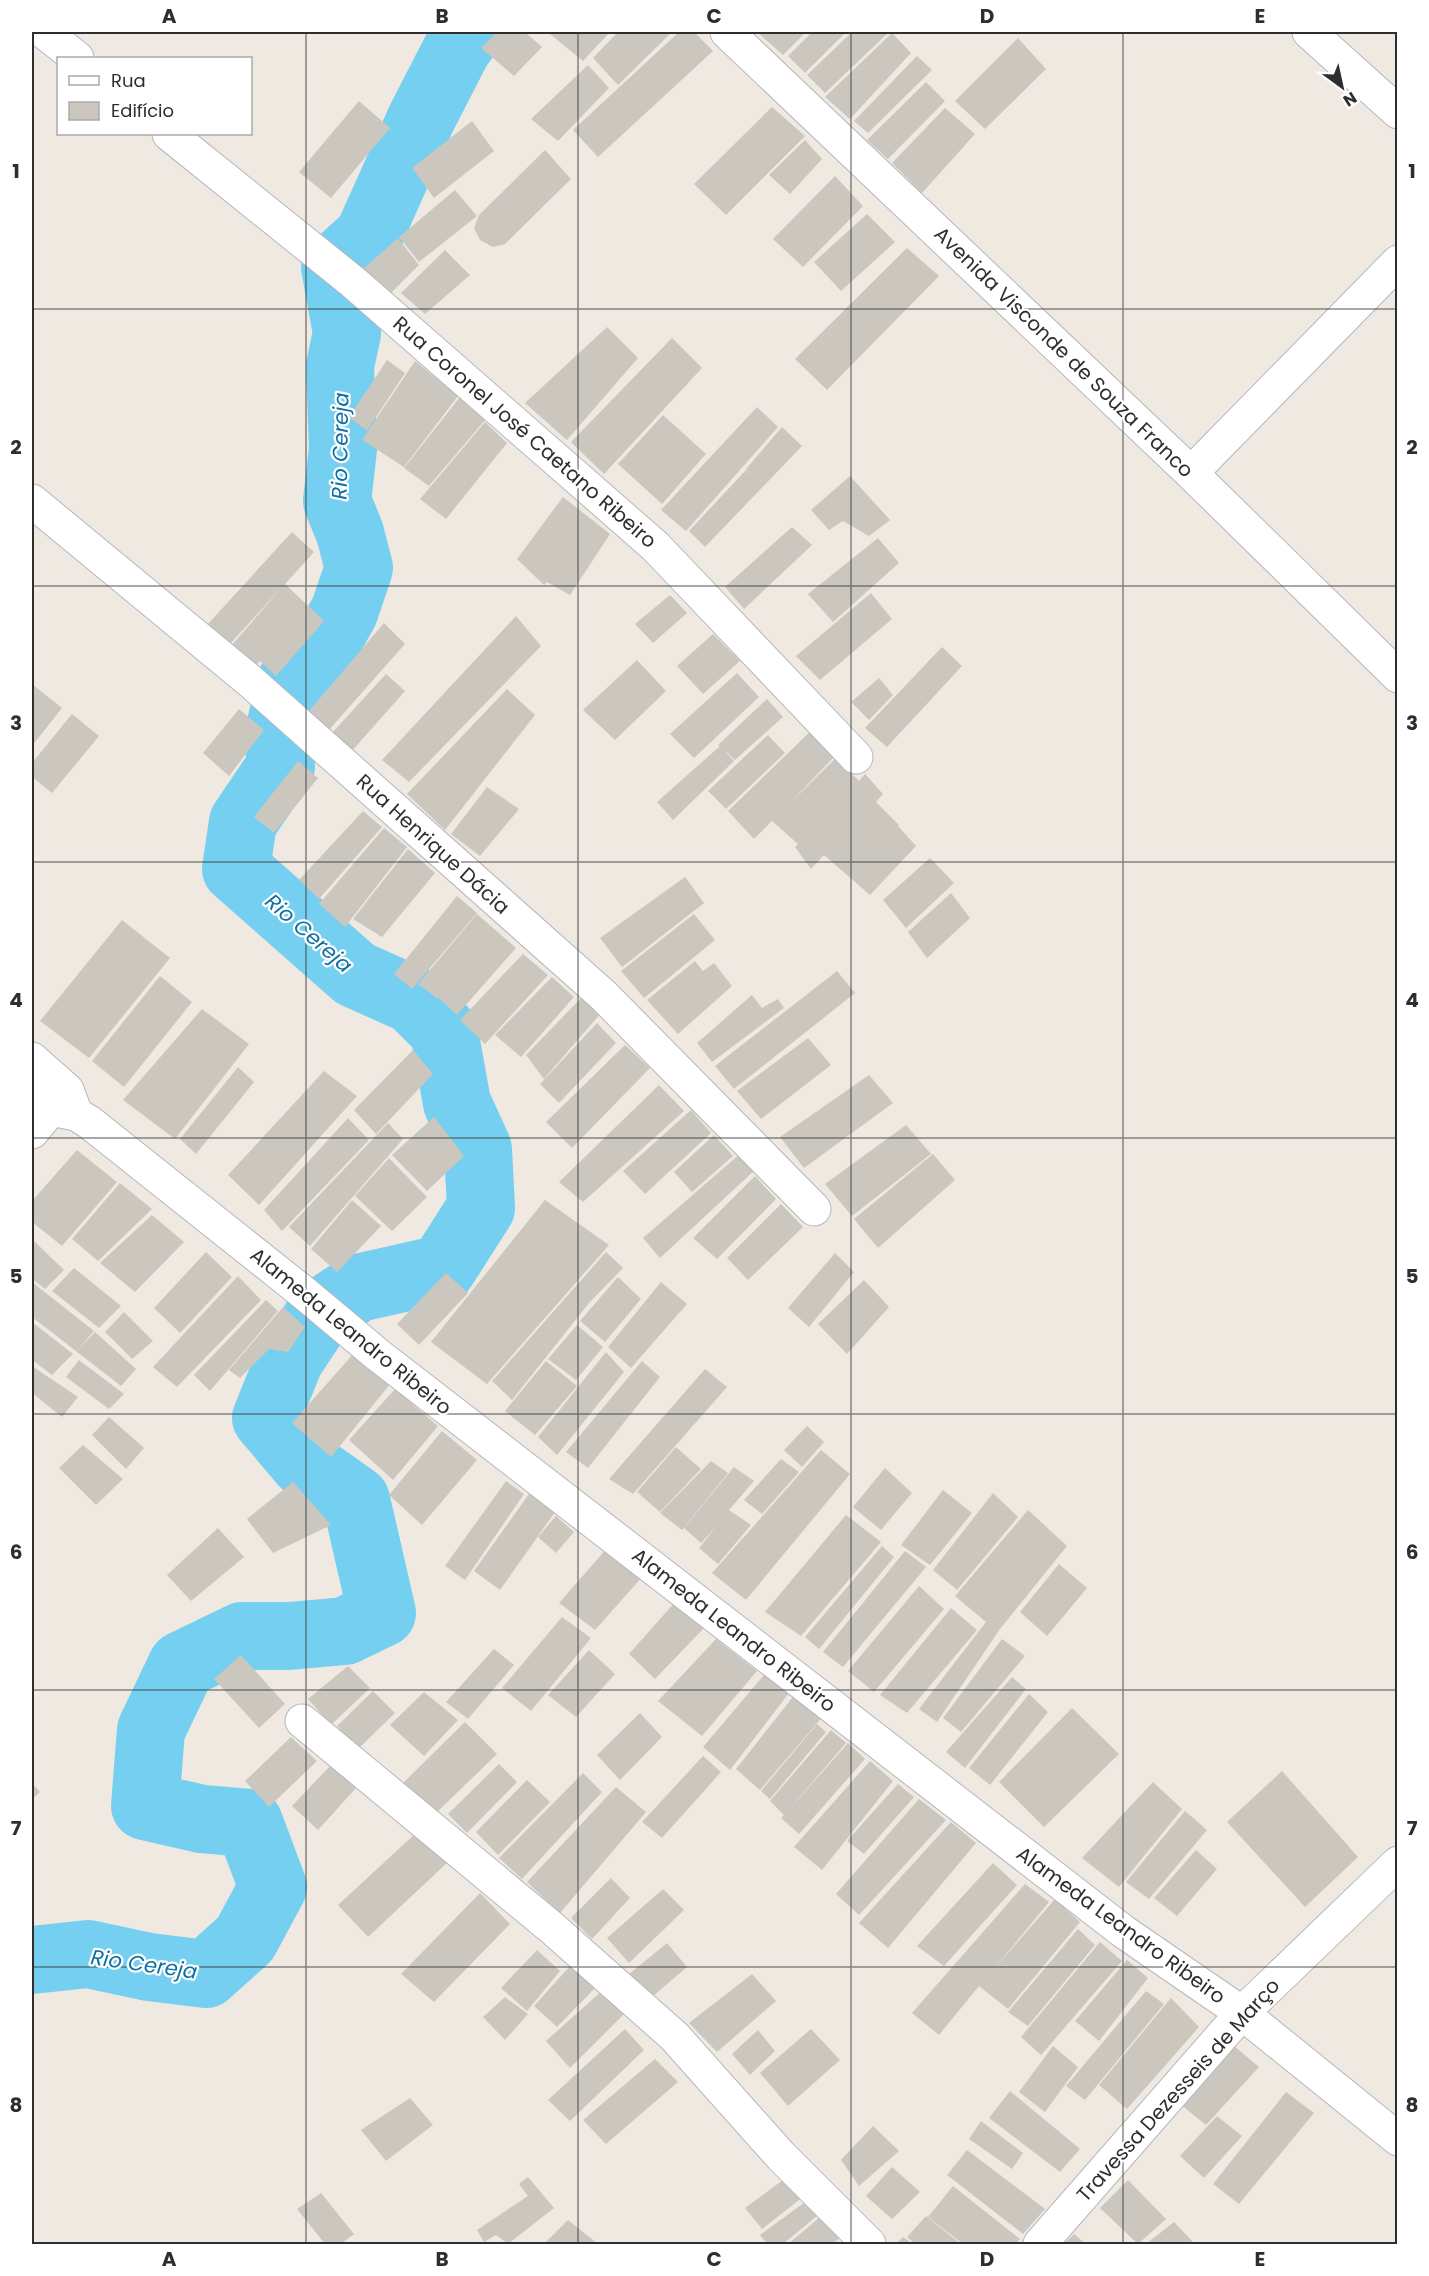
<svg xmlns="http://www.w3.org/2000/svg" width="1429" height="2276" font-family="Poppins,sans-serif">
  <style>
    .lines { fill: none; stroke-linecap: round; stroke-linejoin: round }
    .river { stroke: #75cff0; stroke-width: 68 }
    .building { fill: #cbc7bf }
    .minor-casing { stroke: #b4b7c1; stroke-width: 35 }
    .minor { stroke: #fff; stroke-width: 33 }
    .grid { fill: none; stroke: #2e2e2e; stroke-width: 1.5; stroke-opacity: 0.55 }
    .labels { text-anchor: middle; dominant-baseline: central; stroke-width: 4.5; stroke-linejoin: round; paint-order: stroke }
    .street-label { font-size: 20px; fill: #2e2e2e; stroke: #fff }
    .water-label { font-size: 21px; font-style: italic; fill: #0d6fa3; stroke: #fff }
    .neatline { fill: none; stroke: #2e2e2e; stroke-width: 2 }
    .grid-label { font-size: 20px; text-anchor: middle; font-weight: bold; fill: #2e2e2e }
  </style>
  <rect width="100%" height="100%" fill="#efe9e1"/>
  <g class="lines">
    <path class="river" d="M32,1960L88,1954L149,1967L206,1974L245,1939L273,1887L249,1823L202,1819L145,1806L151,1730L182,1665L242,1636H289L345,1631L382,1613L356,1500L304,1463L266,1418L290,1359L321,1312L358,1288L442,1269L481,1208L478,1149L457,1103L444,1031L413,1000L355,974L236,869L243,822L281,766L278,738L290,683L331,635L344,612L359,568L350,533L337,501L343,449L340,366L347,333L335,267L368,237L421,119L457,49L469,32"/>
  </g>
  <path class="building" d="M497,32H525L542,47L514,76L481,48Z
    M552,32H610L583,61L550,34Z
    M618,32H672L618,85L593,58Z
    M679,32H694L713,51L598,157L573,130Z
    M757,32H806L783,55Z
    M812,32H846L805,73L788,56Z
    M852,32H889L825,93L807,75Z
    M892,33L911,53L850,119L825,97Z
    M1018,38L1046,69L985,129L955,101Z
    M917,56L932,70L868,133L854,121Z
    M588,65L609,88L558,141L531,119Z
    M926,82L945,101L888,159L867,140Z
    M359,101L390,128L331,198L299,172Z
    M772,107L805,136L726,215L694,184Z
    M945,108L975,134L922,193L892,163Z
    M472,121L494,151L434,198L412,168Z
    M805,140L822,159L790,194L769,175Z
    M545,150L571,179L505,244L493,247L480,240L474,228L479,215Z
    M835,176L863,206L803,267L773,239Z
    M455,190L477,216L419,262L399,237Z
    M867,214L895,242L841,291L814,262Z
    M398,238L419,265L386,298L362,270Z
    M907,248L939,276L827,390L795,359Z
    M445,250L470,275L425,314L401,293Z
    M607,327L638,358L567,440L525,403Z
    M672,338L702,368L604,474L571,442Z
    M387,360L405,373L367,431L349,417Z
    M415,361L458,396L404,467L362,440Z
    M460,397L486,419L429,486L404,468Z
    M757,407L778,427L686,531L661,510Z
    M663,415L706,454L662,504L618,464Z
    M485,422L507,443L446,519L420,499Z
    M782,427L802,446L705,547L689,531L746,470L752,476L746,469Z
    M850,476L890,520L869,536L843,521L829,530L811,510Z
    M563,497L610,534L570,595L547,582L544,585L517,559Z
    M792,527L812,545L744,609L725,587Z
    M292,532L314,552L285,584L324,621L276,676L260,661L256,665L232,645L283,586L230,644L208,624Z
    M878,538L899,563L833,622L808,594Z
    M871,593L892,619L820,680L796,656Z
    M670,595L687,613L653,643L635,624Z
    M516,616L541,646L409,782L382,760Z
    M384,623L405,644L328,731L309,711Z
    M713,634L740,661L703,694L677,666Z
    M942,647L962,666L887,747L865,728Z
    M637,660L666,691L615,740L583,710Z
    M737,673L759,697L694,758L670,734Z
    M386,674L405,691L351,752L331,734Z
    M879,678L893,695L869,720L851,702Z
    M32,684L62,708L32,746Z
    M507,689L535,715L445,830L407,794Z
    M767,699L783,717L735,760L723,749L734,761L673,820L657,802L720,746L718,745Z
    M239,709L264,730L229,776L203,753Z
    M72,714L99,736L52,793L32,777V763Z
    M814,728L836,755L787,806L836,758L859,781L865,774L883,794L876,802L899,825L898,826L916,846L870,895L824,855L811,869L795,847L798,844L772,821L754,839L728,811Z
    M768,735L785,753L726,809L708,791Z
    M298,761L318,778L274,833L254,817Z
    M487,787L519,809L480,856L451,834Z
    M363,811L382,827L319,899L299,880Z
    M384,828L407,847L345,927L319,904Z
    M408,849L435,873L382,937L353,919Z
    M930,858L954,883L906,928L883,900Z
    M685,877L704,903L622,967L600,938Z
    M951,893L970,918L927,958L908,932Z
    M457,896L477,913L412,989L394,974Z
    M477,914L516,948L457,1015L439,998L438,999L418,984Z
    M694,914L715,940L644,998L621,971Z
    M122,920L170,958L89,1058L40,1021Z
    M523,954L548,975L485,1044L460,1020Z
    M695,961L703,971L714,963L732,986L678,1034L647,1000Z
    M837,971L855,993L734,1089L715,1066Z
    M160,976L192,1002L124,1087L92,1061Z
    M552,977L574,997L521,1057L495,1035Z
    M584,995L601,1013L544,1079L526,1055Z
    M752,995L762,1008L778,999L784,1008L712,1062L697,1043Z
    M202,1009L249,1044L175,1139L123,1100Z
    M597,1023L616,1043L559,1103L540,1084Z
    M808,1038L831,1065L761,1119L737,1091Z
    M625,1045L650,1068L572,1148L546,1122Z
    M413,1050L433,1074L376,1134L354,1110Z
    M238,1067L254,1082L196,1154L180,1139Z
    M324,1071L357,1096L259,1205L228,1175Z
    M869,1075L893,1103L804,1168L780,1137Z
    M659,1085L684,1111L583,1202L559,1182Z
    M691,1110L711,1133L645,1194L623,1171Z
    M434,1117L464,1156L427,1191L392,1155Z
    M348,1118L369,1140L282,1231L264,1210Z
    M388,1123L403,1139L310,1246L289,1227Z
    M906,1125L931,1154L852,1216L825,1184Z
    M714,1135L733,1156L692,1192L674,1172Z
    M77,1150L117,1182L62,1246L32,1222V1201Z
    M741,1153L756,1169L660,1258L643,1238Z
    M933,1154L955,1180L878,1248L854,1219Z
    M389,1158L427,1197L392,1231L355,1196Z
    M755,1176L776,1199L717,1259L693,1238Z
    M120,1183L152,1209L98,1261L72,1239Z
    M352,1200L381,1226L337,1272L311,1249Z
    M545,1200L609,1245L487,1384L431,1342Z
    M781,1204L803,1227L748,1280L727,1258Z
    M152,1215L184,1242L135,1292L100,1263Z
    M32,1239L64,1270L45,1289L32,1279Z
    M206,1252L232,1277L180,1333L154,1308Z
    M606,1252L623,1268L589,1303L512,1400L492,1381Z
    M835,1253L854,1272L809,1327L788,1308Z
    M74,1268L121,1306L99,1328L52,1291Z
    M446,1273L468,1293L419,1345L397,1324Z
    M238,1276L261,1300L177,1387L153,1367Z
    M618,1277L641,1299L605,1342L580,1321Z
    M864,1280L889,1307L847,1354L818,1324Z
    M32,1282L94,1331L78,1350L95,1332L136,1369L121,1386L32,1317Z
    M661,1282L687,1304L631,1368L608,1347Z
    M266,1300L278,1311L210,1391L194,1375Z
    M283,1307L305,1327L288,1352L269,1349L240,1378L229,1370Z
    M124,1312L153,1341L132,1359L105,1332Z
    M32,1322L73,1354L52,1375L32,1360Z
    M577,1325L603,1347L576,1380L548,1359Z
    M355,1352L391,1383L331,1457L292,1423Z
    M606,1352L624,1372L557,1455L538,1437Z
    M79,1360L124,1394L109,1409L66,1377Z
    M546,1361L577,1386L535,1435L505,1411Z
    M642,1361L660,1377L588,1468L566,1452Z
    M32,1366L78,1397L62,1417L32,1393Z
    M705,1369L727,1387L633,1494L609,1479Z
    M395,1389L438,1426L393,1480L349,1440Z
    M109,1417L144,1448L126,1469L92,1435Z
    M807,1426L824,1442L802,1467L784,1450Z
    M442,1431L477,1460L422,1525L389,1495Z
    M83,1445L123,1479L96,1505L59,1468Z
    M676,1447L701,1469L660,1512L637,1492Z
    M821,1450L850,1474L746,1600L712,1573Z
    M781,1459L799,1472L762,1514L744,1500Z
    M711,1461L728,1473L682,1530L660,1513Z
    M734,1467L754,1481L729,1510L751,1525L718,1564L699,1548L716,1527L701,1543L684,1528Z
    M885,1468L912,1493L881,1530L853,1507Z
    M506,1481L524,1494L465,1580L445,1566Z
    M293,1482L331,1525L273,1553L247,1519Z
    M943,1490L972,1513L930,1565L901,1545Z
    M993,1493L1018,1517L957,1590L933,1570Z
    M529,1494L555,1512L500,1590L474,1571Z
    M1028,1510L1067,1546L1000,1629L937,1722L919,1709L986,1622L955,1596Z
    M846,1515L881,1542L801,1636L765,1612Z
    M556,1516L574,1532L556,1553L538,1537Z
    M218,1528L244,1557L191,1601L167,1575Z
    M882,1546L894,1557L819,1649L805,1637Z
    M608,1547L643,1576L595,1630L559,1603Z
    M905,1551L926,1567L843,1667L823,1652Z
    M1059,1564L1087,1588L1047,1636L1020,1612Z
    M919,1586L944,1609L874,1692L848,1671Z
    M676,1601L704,1628L655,1679L629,1654Z
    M951,1608L977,1630L907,1713L880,1695Z
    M562,1617L591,1638L531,1711L502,1688Z
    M716,1639L757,1671L702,1736L658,1701Z
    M1002,1639L1025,1656L961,1732L943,1718Z
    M494,1649L514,1665L468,1719L446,1702Z
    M589,1650L615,1674L576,1717L548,1695Z
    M241,1655L285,1704L259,1728L214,1679Z
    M348,1666L370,1688L331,1725L308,1699Z
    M764,1675L789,1693L730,1770L703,1747Z
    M1012,1677L1026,1689L965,1768L946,1752Z
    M373,1691L395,1713L358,1749L337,1726Z
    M424,1692L458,1720L424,1756L390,1725Z
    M796,1693L824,1715L760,1790L736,1769Z
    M1029,1694L1048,1712L990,1785L969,1768Z
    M1072,1708L1119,1754L1044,1827L999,1782Z
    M640,1713L662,1737L620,1780L597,1755Z
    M465,1722L497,1754L435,1814L403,1783Z
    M817,1724L826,1732L770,1799L761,1791Z
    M831,1730L846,1743L786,1813L848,1743L865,1759L799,1834L781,1818L784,1815L770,1801Z
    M291,1737L317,1761L269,1807L245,1781Z
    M703,1756L721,1772L662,1838L642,1822Z
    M870,1761L893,1781L822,1870L794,1847Z
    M499,1764L517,1782L467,1833L448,1814Z
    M331,1765L356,1788L318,1830L292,1806Z
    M1282,1771L1358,1857L1305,1907L1227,1822Z
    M583,1773L602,1792L522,1879L499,1858Z
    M527,1780L550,1802L498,1855L476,1832Z
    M1153,1782L1182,1809L1119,1887L1082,1858Z
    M32,1783L40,1792L32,1799Z
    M898,1784L914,1797L864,1854L847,1841Z
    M616,1787L646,1812L560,1913L527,1882Z
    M919,1799L946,1820L859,1915L836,1894Z
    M1185,1811L1207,1830L1149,1899L1126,1882Z
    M951,1822L976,1843L888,1948L859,1923Z
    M416,1833L448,1862L368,1937L338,1905Z
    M1196,1850L1217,1869L1177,1916L1154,1898Z
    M993,1863L1017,1885L944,1966L917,1946Z
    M611,1878L630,1898L592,1939L571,1918Z
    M1025,1884L1049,1902L994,1969L1055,1899L1080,1922L1008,2009L979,1986L939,2035L912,2013Z
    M663,1889L684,1910L629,1963L607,1938Z
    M480,1893L510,1924L434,2002L401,1974Z
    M1078,1929L1095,1945L1028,2026L1008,2012Z
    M1100,1942L1122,1961L1041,2055L1021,2037Z
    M667,1943L687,1967L645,2003L622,1980Z
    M537,1950L560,1971L527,2011L501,1988Z
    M1127,1960L1148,1978L1099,2041L1075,2021Z
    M571,1965L595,1988L557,2027L534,2006Z
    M752,1974L776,2001L717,2052L689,2023Z
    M603,1990L625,2013L570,2068L546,2041Z
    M1146,1991L1164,2004L1085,2100L1066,2086Z
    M505,1997L528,2014L505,2040L483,2017Z
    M1171,1998L1199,2027L1127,2109L1099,2085Z
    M625,2029L644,2050L570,2121L548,2100Z
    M811,2029L840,2060L788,2106L760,2073Z
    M758,2030L775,2051L750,2075L732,2054Z
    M1233,2045L1259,2067L1206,2125L1180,2104Z
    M1053,2046L1078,2067L1045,2112L1019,2092Z
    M655,2059L678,2082L606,2144L583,2120Z
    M1010,2091L1080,2149L1060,2172L989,2118Z
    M1286,2092L1314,2113L1239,2204L1213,2184Z
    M410,2098L433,2125L386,2161L361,2130Z
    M1217,2116L1242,2136L1204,2178L1180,2156Z
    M981,2121L1023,2153L1012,2169L969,2139Z
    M873,2126L899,2151L859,2186L841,2160Z
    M967,2150L1045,2209L1023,2234L947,2175Z
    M892,2167L920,2192L892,2219L866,2196Z
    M791,2174L808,2193L762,2229L745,2208Z
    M528,2177L554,2208L508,2244L496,2235L484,2242L477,2230L528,2196L519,2184Z
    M1128,2180L1166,2219L1138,2244L1100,2208Z
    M953,2186L1020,2239L1015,2244H963L928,2217Z
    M321,2193L354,2234L341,2244H325L297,2209Z
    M812,2197L823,2211L783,2244H767L760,2235Z
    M825,2213L843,2236L832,2244H788Z
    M926,2216L961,2244H915L907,2237Z
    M568,2220L598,2244H544Z
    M1174,2222L1195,2244H1146Z
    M1074,2234L1086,2244H1064Z
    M903,2237L913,2244H896Z"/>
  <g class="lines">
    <defs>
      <path id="minor" d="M44,32L77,58
        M727,32L1191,473L1398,676
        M1309,32L1398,112
        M169,134L353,282L655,546L856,757
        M1191,473L1398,262
        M32,501L250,681L603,995L814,1209
        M32,1059L67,1090L76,1114
        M32,1092L51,1109L76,1114L89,1122L304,1293L378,1355L1124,1932L1242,2013L1398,2139
        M32,1132L66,1091
        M302,1721L552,1928L674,2036L781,2156L869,2244
        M1040,2244L1242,2013L1398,1863"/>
    </defs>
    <use href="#minor" class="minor-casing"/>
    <use href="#minor" class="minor"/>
  </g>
  <path class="grid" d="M306,32V2244M578,32V2244M851,32V2244M1123,32V2244M32,309H1398M32,586H1398M32,862H1398M32,1138H1398M32,1414H1398M32,1690H1398M32,1967H1398"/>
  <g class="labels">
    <g class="street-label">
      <text transform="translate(1064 352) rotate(44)">Avenida Visconde de Souza Franco</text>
      <text transform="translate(525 432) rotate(41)">Rua Coronel José Caetano Ribeiro</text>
      <text transform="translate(433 844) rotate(42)">Rua Henrique Dácia</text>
      <text transform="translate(351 1331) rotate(39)">Alameda Leandro Ribeiro</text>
      <text transform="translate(734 1630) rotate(38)">Alameda Leandro Ribeiro</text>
      <text transform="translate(1121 1925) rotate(36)">Alameda Leandro Ribeiro</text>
      <text transform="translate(1178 2090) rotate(-48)">Travessa Dezesseis de Março</text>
    </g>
    <g class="water-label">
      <text transform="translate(340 446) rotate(-89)">Rio Cereja</text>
      <text transform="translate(309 933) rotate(41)">Rio Cereja</text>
      <text transform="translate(144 1964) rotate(8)">Rio Cereja</text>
    </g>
  </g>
  <rect width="1429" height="2276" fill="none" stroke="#ffffff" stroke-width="66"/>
  <rect x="57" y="57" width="195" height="78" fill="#ffffff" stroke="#ababab" stroke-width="1.5"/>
  <rect x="69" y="76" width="30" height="9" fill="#ffffff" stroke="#ababab" stroke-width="1.5"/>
  <text x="111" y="87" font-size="18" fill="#2e2e2e">Rua</text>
  <rect x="69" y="102" width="30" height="18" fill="#cbc7bf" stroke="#ababab" stroke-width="1.5"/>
  <text x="111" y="117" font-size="18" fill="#2e2e2e">Edifício</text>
  <g transform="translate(1342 87) rotate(147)" stroke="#ffffff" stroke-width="4.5" paint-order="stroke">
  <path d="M0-4.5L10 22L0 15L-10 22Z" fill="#2e2e2e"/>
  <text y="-9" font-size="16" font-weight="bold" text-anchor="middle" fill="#2e2e2e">N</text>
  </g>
  <rect x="33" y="33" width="1363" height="2210" class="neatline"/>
  <g class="grid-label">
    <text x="169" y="23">A</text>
    <text x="442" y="23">B</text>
    <text x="714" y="23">C</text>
    <text x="987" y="23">D</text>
    <text x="1260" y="23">E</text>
    <text x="16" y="178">1</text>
    <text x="1412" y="178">1</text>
    <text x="16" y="454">2</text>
    <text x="1412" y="454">2</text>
    <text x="16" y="730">3</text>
    <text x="1412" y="730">3</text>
    <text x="16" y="1007">4</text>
    <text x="1412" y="1007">4</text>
    <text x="16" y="1283">5</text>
    <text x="1412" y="1283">5</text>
    <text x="16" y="1559">6</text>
    <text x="1412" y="1559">6</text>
    <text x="16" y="1835">7</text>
    <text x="1412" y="1835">7</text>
    <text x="16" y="2112">8</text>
    <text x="1412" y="2112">8</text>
    <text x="169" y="2266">A</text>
    <text x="442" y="2266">B</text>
    <text x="714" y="2266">C</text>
    <text x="987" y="2266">D</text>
    <text x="1260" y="2266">E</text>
  </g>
</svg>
